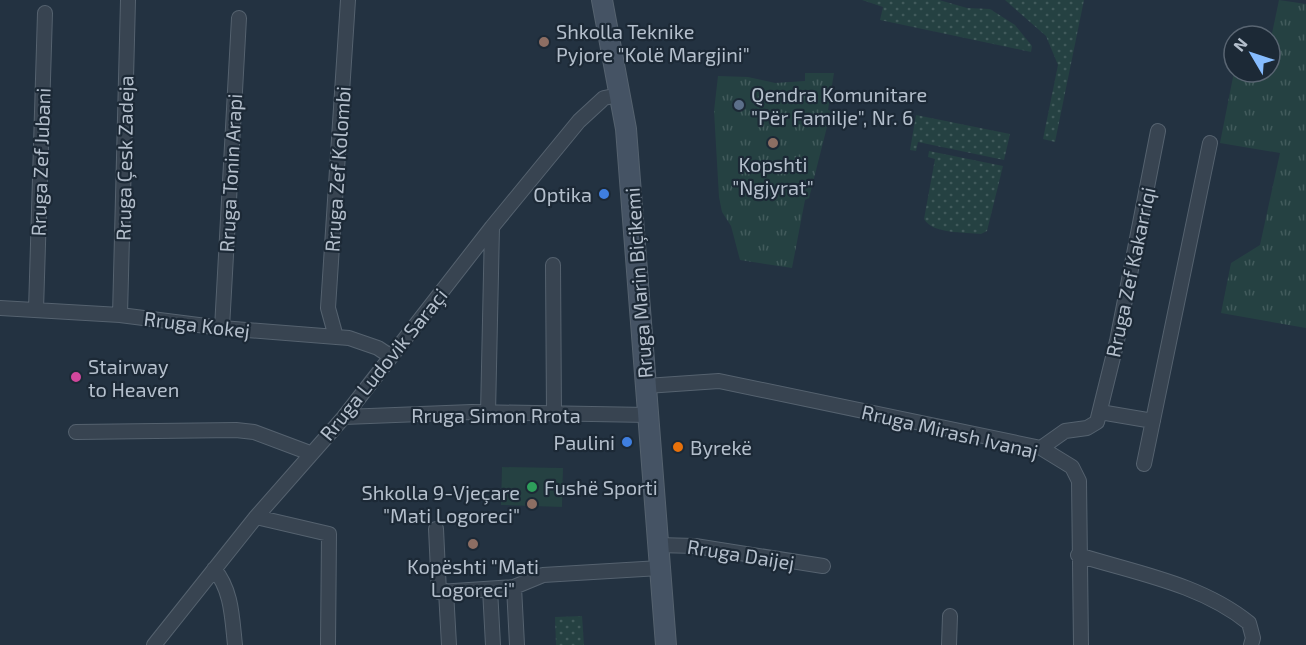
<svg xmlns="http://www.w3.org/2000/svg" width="1306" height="645" font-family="'Exo 2',sans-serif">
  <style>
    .grass { fill: url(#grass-tufts) }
    .garden { fill: url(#garden-dots) }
    .pitch { fill: #254142 }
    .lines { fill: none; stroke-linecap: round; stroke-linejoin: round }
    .street-casing { stroke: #55626f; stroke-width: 16 }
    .secondary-casing { stroke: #55626f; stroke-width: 22 }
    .street { stroke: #384451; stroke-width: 14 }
    .secondary { stroke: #455364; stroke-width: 20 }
    .education-dot { fill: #8d6e63; stroke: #1c2936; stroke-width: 2 }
    .service-dot { fill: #5c6f8a; stroke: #1c2936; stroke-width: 2 }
    .shop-dot { fill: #3f7fe0; stroke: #1c2936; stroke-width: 2 }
    .hotel-dot { fill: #d1479c; stroke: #1c2936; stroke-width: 2 }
    .food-dot { fill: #e8710a; stroke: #1c2936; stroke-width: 2 }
    .leisure-dot { fill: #2e9e5b; stroke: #1c2936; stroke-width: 2 }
    .labels { text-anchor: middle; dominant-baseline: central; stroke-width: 4.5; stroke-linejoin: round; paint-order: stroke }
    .poi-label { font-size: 20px; fill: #b4bfcc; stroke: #1c2936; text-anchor: start }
    .street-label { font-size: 20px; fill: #b4bfcc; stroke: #1c2936 }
  </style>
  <defs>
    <pattern id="grass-tufts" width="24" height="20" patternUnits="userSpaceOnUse" patternTransform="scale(1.5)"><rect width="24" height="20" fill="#254142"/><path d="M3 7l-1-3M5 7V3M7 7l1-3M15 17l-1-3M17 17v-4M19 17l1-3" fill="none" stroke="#425b5c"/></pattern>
    <pattern id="garden-dots" width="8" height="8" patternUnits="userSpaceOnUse" patternTransform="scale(1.5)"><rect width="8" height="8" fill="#254142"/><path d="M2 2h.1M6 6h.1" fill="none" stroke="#425b5c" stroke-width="1.8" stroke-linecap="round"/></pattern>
  </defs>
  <rect width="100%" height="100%" fill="#233241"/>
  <path class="grass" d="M1279,0L1306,4V328L1221,313L1231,263L1260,245L1280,153L1220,143L1234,72H1270V43Z
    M805,73H834L828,110L831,111L809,198L805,200L792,268L740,260L731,226L722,212L719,197L714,111L718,76L748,77L775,83L805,81Z"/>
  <path class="garden" d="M862,0H939L967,8L990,9L1015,25L1032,46L1031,52L880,20L883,7Z
    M1005,0H1084L1055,142L1043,139L1058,65L1046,36Z
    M916,115L1010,134L1004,160L918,142L916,151L910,150Z
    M929,151L1003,166L987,231L981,234C965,232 932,234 924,219L935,159L928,157Z
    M582,616L584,645H556L555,617Z"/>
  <path class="pitch" d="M502,467L563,468L562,507L501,505Z"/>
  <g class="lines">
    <defs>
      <path id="street" d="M553,265L554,414
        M0,308L120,315L222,328L349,338L378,348L390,356
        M36,310L45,13
        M120,315L128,0
        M222,328L239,18
        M336,337L328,308L348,0
        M646,386L719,381L1041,448L1072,467L1079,481L1081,645
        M1100,412L1153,421
        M488,414L492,227
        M344,417L472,412L648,415
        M76,432L236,430L254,432L310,453
        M1041,448L1065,431L1087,428L1097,422L1117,341L1158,131
        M1144,464L1210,143
        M256,517L329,534L328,645
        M436,529L439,592L514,587L543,575L660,568
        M658,545L695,546L823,566
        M1078,555C1136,573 1201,584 1249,623L1253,638L1251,645
        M214,569C232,590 232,618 235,645
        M514,587L517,645
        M490,589L493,645
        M446,591L449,645
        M154,645L256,517L344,417L492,227L579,121L604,98L619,95
        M949,645L950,616"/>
      <path id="secondary" d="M602,0L626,129L666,645"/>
    </defs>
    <use href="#street" class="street-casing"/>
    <use href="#secondary" class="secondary-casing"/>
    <use href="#street" class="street"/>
    <use href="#secondary" class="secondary"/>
  </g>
  <g class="education-dot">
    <circle cx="544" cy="42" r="6"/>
    <circle cx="773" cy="143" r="6"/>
    <circle cx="532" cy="504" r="6"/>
    <circle cx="473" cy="544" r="6"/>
  </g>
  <circle class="service-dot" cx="739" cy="105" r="6"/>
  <g class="shop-dot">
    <circle cx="604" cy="194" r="6"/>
    <circle cx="627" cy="442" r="6"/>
  </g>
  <circle class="hotel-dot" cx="76" cy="377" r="6"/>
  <circle class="food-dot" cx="678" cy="447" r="6"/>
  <circle class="leisure-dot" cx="532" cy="487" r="6"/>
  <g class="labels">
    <g class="poi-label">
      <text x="556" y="31">Shkolla Teknike<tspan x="556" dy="23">Pyjore "Kolë Margjini"</tspan></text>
      <text x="751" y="94">Qendra Komunitare<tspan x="751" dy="23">"Për Familje", Nr. 6</tspan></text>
      <text x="773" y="164" text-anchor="middle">Kopshti<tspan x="773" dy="23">"Ngjyrat"</tspan></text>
      <text x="592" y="194" text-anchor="end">Optika</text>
      <text x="88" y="366">Stairway<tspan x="88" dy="23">to Heaven</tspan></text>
      <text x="615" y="442" text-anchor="end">Paulini</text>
      <text x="690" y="447">Byrekë</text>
      <text x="544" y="487">Fushë Sporti</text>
      <text x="520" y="492" text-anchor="end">Shkolla 9-Vjeçare<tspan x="520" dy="23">"Mati Logoreci"</tspan></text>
      <text x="473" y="566" text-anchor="middle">Kopështi "Mati<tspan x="473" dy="23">Logoreci"</tspan></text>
    </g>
    <g class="street-label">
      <text transform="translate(124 158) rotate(-89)">Rruga Çesk Zadeja</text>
      <text transform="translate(40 162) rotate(-88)">Rruga Zef Jubani</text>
      <text transform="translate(337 169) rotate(-86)">Rruga Zef Kolombi</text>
      <text transform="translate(230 173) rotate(-87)">Rruga Tonin Arapi</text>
      <text transform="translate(1130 272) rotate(-78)">Rruga Zef Kakarriqi</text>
      <text transform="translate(638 283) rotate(-94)">Rruga Marin Biçikemi</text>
      <text transform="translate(197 324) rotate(7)">Rruga Kokej</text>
      <text transform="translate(383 364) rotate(-51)">Rruga Ludovik Saraçi</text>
      <text x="496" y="415">Rruga Simon Rrota</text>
      <text transform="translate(950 431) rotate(13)">Rruga Mirash Ivanaj</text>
      <text transform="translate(741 554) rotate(9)">Rruga Daijej</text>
    </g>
  </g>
  <g transform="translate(1252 54) rotate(309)"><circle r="28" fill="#1c2936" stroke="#596572" stroke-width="1.5"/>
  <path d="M0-4.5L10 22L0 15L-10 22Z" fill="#86bcff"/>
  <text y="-9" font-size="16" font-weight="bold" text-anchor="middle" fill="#b4bfcc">N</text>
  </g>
</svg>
